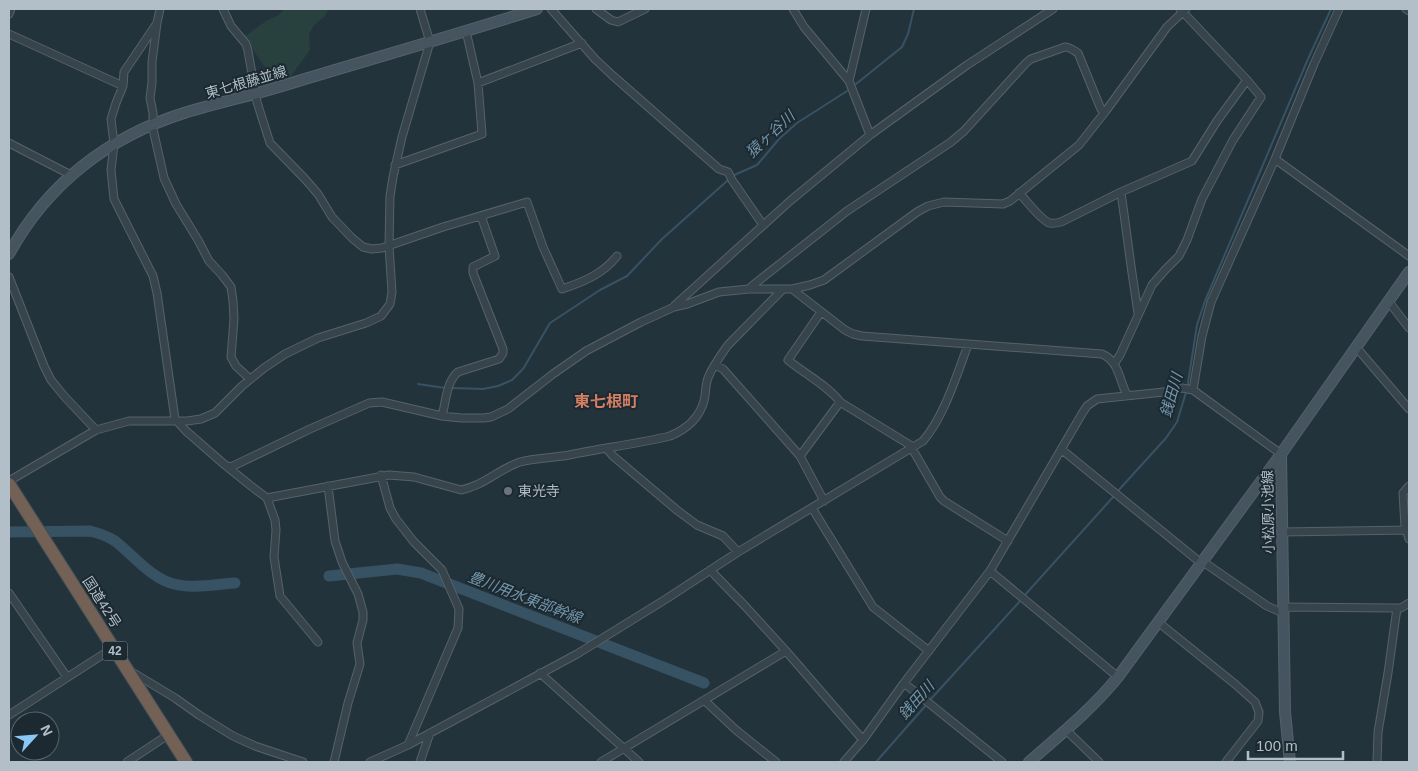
<svg xmlns="http://www.w3.org/2000/svg" width="1418" height="771" font-family="Arial,'Noto Sans JP',sans-serif">
  <style>
    .green { fill: #28413e }
    .lines { fill: none; stroke-linecap: round; stroke-linejoin: round }
    .stream { stroke: #375263; stroke-width: 2 }
    .river { stroke: #375263; stroke-width: 11 }
    .street-casing { stroke: #55626a; stroke-width: 9 }
    .secondary-casing { stroke: #55626a; stroke-width: 12 }
    .highway-casing { stroke: #424f57; stroke-width: 14 }
    .street { stroke: #37444c; stroke-width: 7 }
    .secondary { stroke: #45545f; stroke-width: 10 }
    .highway { stroke: #726154; stroke-width: 12 }
    .worship-dot { fill: #6b7280; stroke: #1c2931; stroke-width: 2 }
    .labels { text-anchor: middle; dominant-baseline: central; stroke-width: 4; stroke-linejoin: round; paint-order: stroke }
    .shield { fill: #1c2931; stroke: #86929b; stroke-width: 1 }
    .shield-label { font-size: 12px; font-weight: bold; fill: #b3bfc8 }
    .street-label { font-size: 14px; fill: #b3bfc8; stroke: #1c2931 }
    .poi-label { font-size: 14px; fill: #b3bfc8; stroke: #1c2931; text-anchor: start }
    .water-label { font-size: 15px; font-style: italic; fill: #7396aa; stroke: #1c2931 }
    .quarter-label { font-size: 16px; font-weight: bold; fill: #d37f63; stroke: #1c2931 }
  </style>
  <rect width="100%" height="100%" fill="#23333c"/>
  <path class="green" d="M284,9H329L324,17L314,25L309,34L310,50L291,76L275,81L244,37L266,21L279,15Z"/>
  <g class="lines">
    <path class="stream" d="M856,84L902,47L908,34L914,9
      M732,176L757,165L779,139L797,123L847,91
      M418,384L445,388
      M452,388L483,389L498,386L512,380L523,369L550,323L600,290L627,276L662,239L727,181
      M1117,492L1166,438L1177,422L1187,389L1197,325L1205,301L1308,59L1331,9
      M1024,596L1114,496
      M930,700L1021,600
      M876,762L927,704"/>
    <path class="river" d="M9,532L90,531C99,533 107,536 115,541C133,555 152,579 174,584C193,589 216,584 235,583
      M329,576L397,569L421,573L704,683"/>
    <defs>
      <path id="street" d="M160,9L157,23L152,62V83L150,98L153,113V129L164,178L176,204L198,240L209,261L222,275L231,287L233,301L234,319L231,357L236,366L250,379
        M223,9L231,26L246,44L248,51L257,102L270,143L305,179L318,194L332,217L352,238L363,247L372,249L382,248L443,227L527,202L543,247L562,289C583,282 603,274 617,256
        M551,9L595,59L612,75L719,169L728,172L732,180L763,225
        M596,9L611,20L618,22L645,9
        M793,9L804,27L849,81L870,135
        M1406,9L1409,11
        M9,14L11,9
        M157,23L124,72L123,86L116,103L111,119L114,144L111,170L114,199L153,276L157,293L175,419L186,431L225,465L251,486L267,498L275,520L276,530L274,557L280,596L318,642
        M9,34L123,86
        M849,81L866,9
        M478,83L582,43
        M9,143L71,175
        M1275,159L1314,64L1339,9
        M395,165L482,134L478,83L466,31
        M1121,192L1132,273L1138,313
        M1019,193C1027,201 1039,218 1049,223C1053,224 1057,223 1061,222L1121,192L1192,161L1217,121L1247,80
        M9,277L44,366L51,380L64,396L96,430
        M749,289L752,286L847,211L951,142L964,131L1026,63L1031,59L1065,47C1070,47 1073,50 1078,53L1098,102L1101,109L1105,112
        M792,289L845,330L853,334L862,336L1102,354C1119,361 1119,380 1127,395
        M1389,302L1409,328
        M674,306L790,201L870,135L967,65L1053,9
        M821,312L788,360C802,372 830,387 840,402L910,445L940,497L944,501L1008,541
        M1356,347L1409,409
        M1114,364L1120,355L1152,285L1165,270L1179,256L1187,240L1202,199L1233,140L1261,97L1247,80L1180,9
        M715,365L723,369L800,456L824,501
        M1193,390L1202,336L1211,302L1275,159L1409,256
        M442,416C446,402 446,382 458,372L499,359L503,353V349L473,273V267L495,256L481,216
        M606,448L613,456L678,511L697,525L723,536L738,552
        M1061,449L1201,563
        M800,456L840,402
        M228,466L231,467L310,429L369,403L382,402L442,416L461,418H484L491,417L508,409L553,374L586,351L641,322L674,307L687,304L719,292L749,289H792L810,285L824,280L917,212L928,206L944,202L1003,204L1010,201L1079,145L1105,112L1167,27L1186,9
        M381,475L390,508L396,519L414,542L442,570L459,609L458,628L408,745
        M9,481L96,430L129,421H187L201,419L215,413L242,386L264,368L285,354L318,338L366,323L381,316L390,304L392,292L389,246L390,196L393,177L402,137L430,42L420,9
        M328,486L335,541L342,562L358,594L363,612V620L357,643L360,664L348,703L334,762
        M1409,486L1403,493L1405,526L1409,539
        M267,498L389,475L414,477L461,490C483,486 499,469 520,462C535,458 553,458 569,455C602,448 637,444 670,436C687,429 699,419 704,401C706,394 705,386 708,378C712,367 721,355 728,345L783,289
        M812,508L873,607L929,651
        M1282,532L1409,530
        M1202,561L1267,606L1283,613
        M710,570L745,606L786,651L863,740
        M990,571L1118,677
        M9,593L67,677
        M1284,607L1393,608H1401L1409,603
        M1158,622L1235,684L1255,702L1259,712L1258,721L1226,762
        M132,672L175,698L199,715L233,736L255,746L303,762
        M540,673L639,762
        M904,683L1002,762
        M704,700L736,730L776,762
        M9,715L113,648
        M1066,730L1099,762
        M127,762L168,735
        M370,762L408,745L577,654L666,599L738,552L923,441C944,417 957,374 968,345
        M420,762L430,733
        M601,762L786,651
        M844,762L863,740L904,683L990,571L1083,412L1087,406L1097,399L1173,391L1182,388L1193,390L1281,454
        M1377,762L1378,732L1388,673L1397,608"/>
      <path id="secondary" d="M9,254C47,184 108,137 184,113C203,107 223,102 243,97C265,91 286,85 308,78C385,55 461,33 537,9
        M1029,762C1061,734 1091,710 1118,677L1281,454
        M1290,762L1285,712L1281,454L1409,272"/>
      <path id="highway" d="M9,484L186,762"/>
    </defs>
    <use href="#street" class="street-casing"/>
    <use href="#secondary" class="secondary-casing"/>
    <use href="#highway" class="highway-casing"/>
    <use href="#street" class="street"/>
    <use href="#secondary" class="secondary"/>
    <use href="#highway" class="highway"/>
  </g>
  <circle class="worship-dot" cx="508" cy="491" r="5"/>
  <g class="labels">
    <rect class="shield" x="102.5" y="641.5" width="25" height="19" rx="4"/>
    <g class="shield-label">
      <text x="115" y="651">42</text>
    </g>
    <g class="street-label">
      <text transform="translate(246 82) rotate(-16)">東七根藤並線</text>
      <text transform="translate(1268 512) rotate(-91)">小松原小池線</text>
      <text transform="translate(102 602) rotate(57)">国道42号</text>
    </g>
    <g class="poi-label">
      <text x="518" y="491">東光寺</text>
    </g>
    <g class="water-label">
      <text transform="translate(770 134) rotate(-43)">猿ヶ谷川</text>
      <text transform="translate(1171 395) rotate(-74)">銭田川</text>
      <text transform="translate(525 597) rotate(21)">豊川用水東部幹線</text>
      <text transform="translate(916 700) rotate(-48)">銭田川</text>
    </g>
    <g class="quarter-label">
      <text x="606" y="401">東七根町</text>
    </g>
  </g>
  <rect width="1418" height="771" fill="none" stroke="#b3bfc8" stroke-width="20"/>
  <g transform="translate(35 736) rotate(64)"><circle r="24" fill="#1c2931" stroke="#58656d"/>
  <path d="M0-4L9 19L0 12L-9 19Z" fill="#89c7f7"/>
  <text y="-8" font-size="14" font-weight="bold" text-anchor="middle" fill="#b3bfc8">N</text>
  </g>
  <path d="M1248 751v8h95v-8" fill="none" stroke="#b3bfc8" stroke-width="2.5"/>
  <text x="1256" y="751" font-size="15" fill="#b3bfc8" stroke="#1c2931" stroke-width="4" paint-order="stroke">100 m</text>
</svg>
